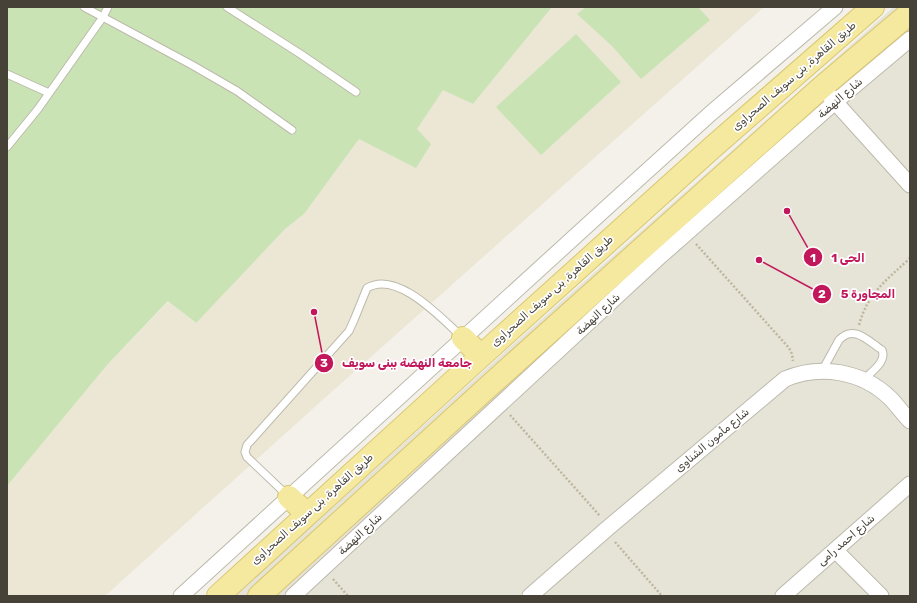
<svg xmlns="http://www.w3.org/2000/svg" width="917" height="603" font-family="Rubik,Vazirmatn,sans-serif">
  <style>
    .residential { fill: #e6e3d7 }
    .education { fill: #ebe7d4 }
    .green { fill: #c9e3b5 }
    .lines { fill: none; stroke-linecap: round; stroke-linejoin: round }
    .lane-casing { stroke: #bdbaac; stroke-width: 9 }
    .street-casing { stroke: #bdbaac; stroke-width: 17 }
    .primary-casing { stroke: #d9c770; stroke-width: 24 }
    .path { stroke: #beb79e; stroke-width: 2.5; stroke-dasharray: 2 2; stroke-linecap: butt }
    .lane { stroke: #fff; stroke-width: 7 }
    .street { stroke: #fff; stroke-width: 15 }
    .primary { stroke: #f5e89f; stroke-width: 22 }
    .labels { text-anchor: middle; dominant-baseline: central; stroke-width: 3.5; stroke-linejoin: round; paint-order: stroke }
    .street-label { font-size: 11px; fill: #464238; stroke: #fff }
    .leader { fill: none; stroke: #c2185b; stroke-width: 1.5 }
    .callout-dot { fill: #c2185b; stroke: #fff; stroke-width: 1.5 }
    .mark-label { font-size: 12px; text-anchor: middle; font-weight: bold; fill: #fff }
    .callout-label { font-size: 12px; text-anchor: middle; font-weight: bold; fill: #c2185b; stroke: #fff; stroke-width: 3.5; stroke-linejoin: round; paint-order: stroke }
  </style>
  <rect width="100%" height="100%" fill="#f3f1e9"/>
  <path class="residential" d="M894,7H910V596H235L507,350Z"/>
  <path class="education" d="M552,7H764L318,404L105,596H7V486L107,365L169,301L195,323L285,229L304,214L359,139L417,129L443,89L473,104Z"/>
  <path class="green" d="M7,7H552L473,104L443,90L417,129L431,144L416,168L359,139L304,214L285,229L196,323L168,301L107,365L7,486Z
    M586,7H698L710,20L641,79L612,46L577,14Z
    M576,34L621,82L541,155L496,107Z"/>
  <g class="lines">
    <defs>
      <path id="lane" d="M84,7L192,65L237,91L292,130
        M227,7L302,55L356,92
        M7,74L49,93
        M7,147L38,109L103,17L108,7
        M822,371L839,340C854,324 868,341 882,350C887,362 871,372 863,380
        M288,496L247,457L245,452L247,445L349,331L354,320L367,288C397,270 440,317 461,336"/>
      <path id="street" d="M828,94L910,185
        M835,550L881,596
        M181,596L604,210L710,114L835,7
        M293,596L656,260L835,102L910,39
        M530,596L609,527L785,379C820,364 862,371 890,398C897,405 903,414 910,421
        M783,596L910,484"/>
      <path id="primary" d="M463,338L481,356
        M289,497L307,514
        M218,596L481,356L714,146L873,7
        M259,596L489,386L822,87L910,13"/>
    </defs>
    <use href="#lane" class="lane-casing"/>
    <use href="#street" class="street-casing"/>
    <use href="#primary" class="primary-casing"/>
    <path class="path" d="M696,244L789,348L792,354L793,361
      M859,325C868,292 887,280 910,258
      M510,415L600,516
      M615,542L662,596
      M333,579L348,596"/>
    <use href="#lane" class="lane"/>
    <use href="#street" class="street"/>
    <use href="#primary" class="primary"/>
  </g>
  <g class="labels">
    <g class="street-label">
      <text transform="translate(794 76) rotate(-41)">طريق القاهرة, بنى سويف الصحراوى</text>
      <text transform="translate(840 98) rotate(-41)">شارع النهضة</text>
      <text transform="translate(552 291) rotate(-42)">طريق القاهرة, بنى سويف الصحراوى</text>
      <text transform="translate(598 314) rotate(-43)">شارع النهضة</text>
      <text transform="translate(712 440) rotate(-40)">شارع مأمون الشناوى</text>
      <text transform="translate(312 509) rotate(-42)">طريق القاهرة, بنى سويف الصحراوى</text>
      <text transform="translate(360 534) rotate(-43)">شارع النهضة</text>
      <text transform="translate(846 540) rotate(-41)">شارع احمد رامى</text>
    </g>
  </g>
  <path class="leader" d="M787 211L813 257M759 260L822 294M314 312L324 363"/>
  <g class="callout-dot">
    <circle cx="787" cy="211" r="4"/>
    <circle cx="759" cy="260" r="4"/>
    <circle cx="314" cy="312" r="4"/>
    <circle cx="813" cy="257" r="10"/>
    <circle cx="822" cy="294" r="10"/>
    <circle cx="324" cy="363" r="10"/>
  </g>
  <g class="mark-label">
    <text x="813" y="262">1</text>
    <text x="822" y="298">2</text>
    <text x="324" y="367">3</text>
  </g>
  <g class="callout-label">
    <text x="848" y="262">الحى 1</text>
    <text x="868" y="298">المجاورة 5</text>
    <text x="407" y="367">جامعة النهضة ببنى سويف</text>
  </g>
  <rect width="917" height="603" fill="none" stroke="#464238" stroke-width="16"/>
</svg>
